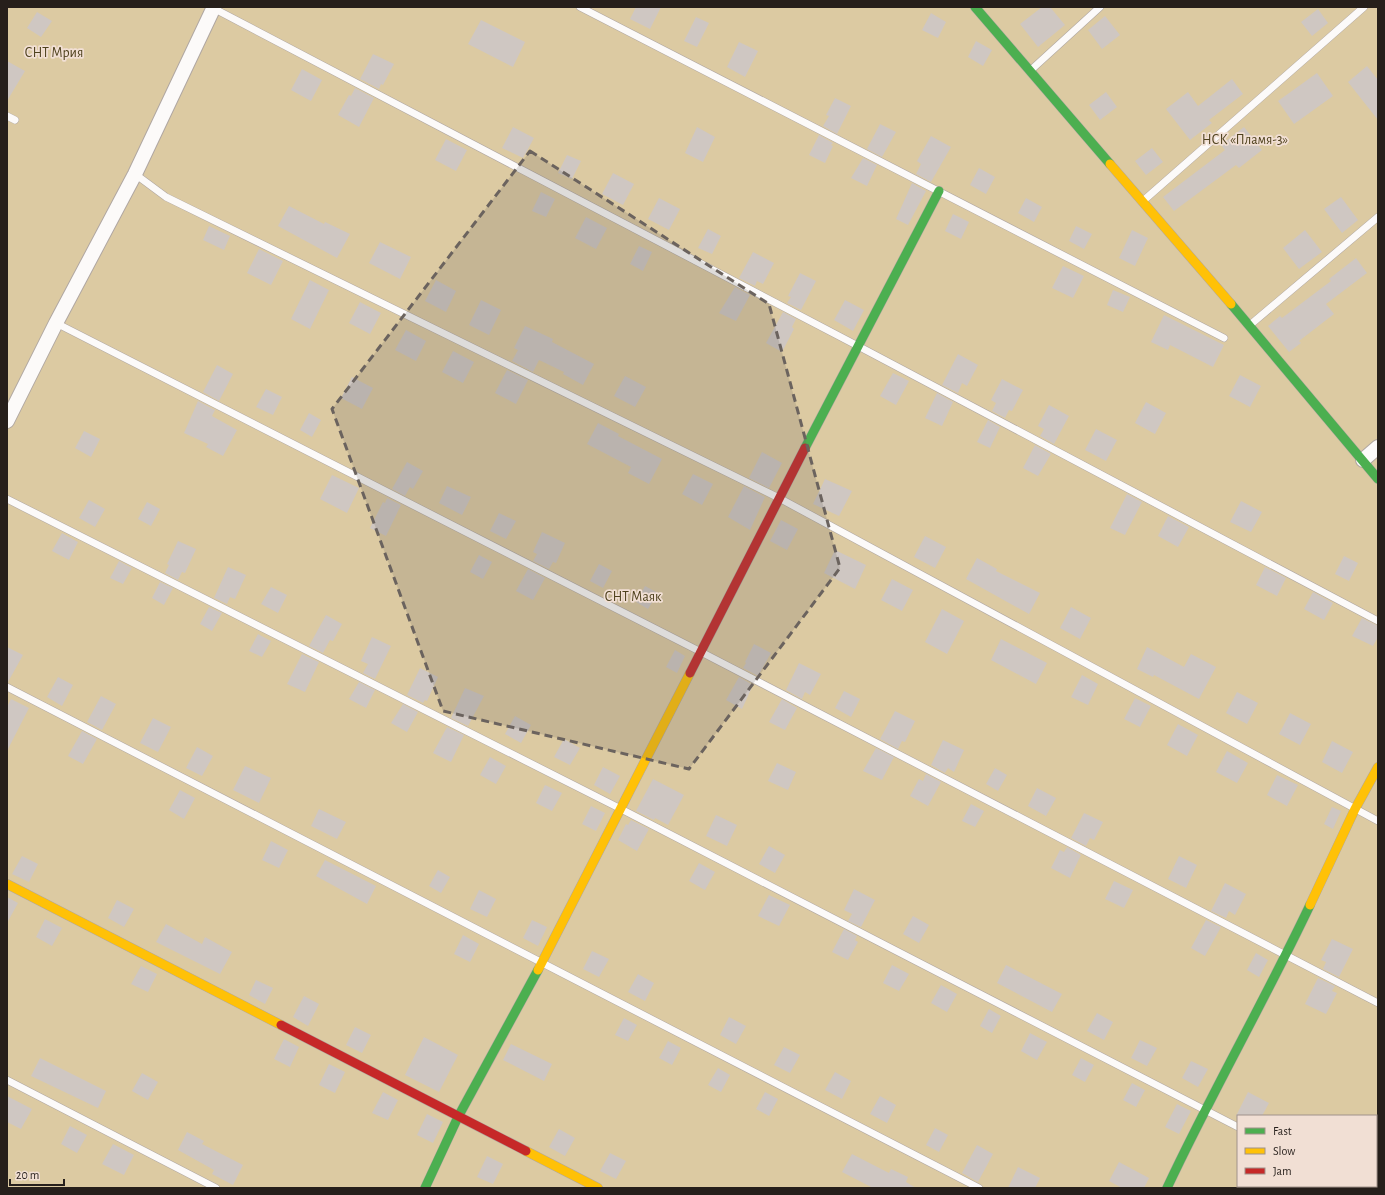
<svg xmlns="http://www.w3.org/2000/svg" width="1385" height="1195" font-family="'Alegreya Sans',sans-serif">
  <style>
    .green { fill: #dccaa2; fill-rule: evenodd }
    .building { fill: #cfc7c2 }
    .lines { fill: none; stroke-linecap: round; stroke-linejoin: round }
    .lane-casing { stroke: #b0a7a2; stroke-width: 8 }
    .street-casing { stroke: #b0a7a2; stroke-width: 16 }
    .fast-casing { stroke: #b0a7a2; stroke-width: 10 }
    .slow-casing { stroke: #b0a7a2; stroke-width: 10 }
    .jam-casing { stroke: #b0a7a2; stroke-width: 10 }
    .lane { stroke: #fcfaf9; stroke-width: 7 }
    .street { stroke: #fcfaf9; stroke-width: 14 }
    .fast { stroke: #4caf50; stroke-width: 9 }
    .slow { stroke: #ffc107; stroke-width: 9 }
    .jam { stroke: #c62828; stroke-width: 9 }
    .marked { fill: #6b635e; fill-opacity: 0.2; stroke: #6b635e; stroke-width: 3; stroke-dasharray: 8 5; stroke-linejoin: round }
    .labels { text-anchor: middle; dominant-baseline: central; stroke-width: 3.5; stroke-linejoin: round; paint-order: stroke }
    .park-label { font-size: 14px; fill: #4e411d; stroke: #f1dfd4 }
  </style>
  <rect width="100%" height="100%" fill="#ebe0da"/>
  <path class="green" d="M7,7H1378V1188H7ZM1238,1116H1376V1186H1238Z"/>
  <path class="building" d="M636,7H661L650,29L630,19Z
    M1042,7H1050L1065,25L1038,47L1020,24Z
    M1318,9L1328,23L1312,36L1301,22Z
    M37,12L52,21L41,37L27,28Z
    M931,13L946,22L938,38L922,30Z
    M1105,16L1120,35L1102,49L1088,30Z
    M696,17L709,23L697,47L684,41Z
    M481,20L525,42L513,67L468,44Z
    M976,41L992,50L983,66L968,57Z
    M739,42L758,51L745,77L727,67Z
    M373,54L394,64L383,85L381,84L379,89L360,79Z
    M7,61L25,71L7,101Z
    M1367,66L1378,80V120L1348,82Z
    M302,69L322,80L311,101L291,90Z
    M1317,73L1333,96L1294,124L1278,101Z
    M1232,79L1243,94L1209,120L1212,123L1190,140L1166,109L1188,92L1198,106Z
    M355,88L374,98L359,127L338,115L349,95L351,96Z
    M1106,92L1117,107L1100,120L1089,105Z
    M835,98L851,106L837,134L823,126L829,116L826,115Z
    M880,124L896,132L882,157L867,149Z
    M513,127L534,138L523,158L502,148Z
    M697,127L715,137L703,162L685,153Z
    M1244,127L1262,150L1239,168L1236,165L1174,211L1163,197L1225,150L1221,145Z
    M819,135L833,143L831,145L833,146L825,163L809,155Z
    M931,136L951,147L931,182L916,174L921,164L917,161Z
    M446,139L467,150L456,171L435,160Z
    M1152,148L1163,162L1146,175L1135,161Z
    M567,155L581,161L572,179L558,173Z
    M863,158L877,165L867,186L851,178Z
    M979,168L995,177L986,194L970,185Z
    M613,173L634,184L623,205L602,194Z
    M912,183L926,191L908,225L896,219Z
    M541,192L555,199L546,217L532,211Z
    M1341,197L1358,220L1342,233L1324,209Z
    M659,198L680,209L669,230L648,219Z
    M1026,198L1042,207L1034,222L1018,213Z
    M289,206L324,224L325,222L350,234L337,258L278,226Z
    M953,214L969,222L961,239L945,231Z
    M586,217L607,228L596,249L575,238Z
    M209,226L230,236L224,250L203,240Z
    M1076,226L1092,234L1084,249L1069,241Z
    M708,229L721,236L712,254L698,248Z
    M1132,230L1148,238L1135,266L1119,258Z
    M1305,230L1322,252L1299,269L1283,248Z
    M380,242L411,257L400,279L369,263Z
    M639,246L652,252L643,271L630,264Z
    M259,249L283,261L271,285L247,273Z
    M753,252L774,263L763,284L757,281L755,286L739,278Z
    M1356,258L1367,273L1326,304L1334,314L1299,341L1301,343L1289,352L1268,326L1280,316L1282,318L1331,281L1329,279Z
    M1063,266L1084,276L1073,298L1052,288Z
    M800,273L816,281L801,310L787,303L791,297L788,296Z
    M310,280L329,290L310,329L291,319Z
    M436,280L456,291L446,312L425,301Z
    M735,287L750,295L736,321L719,313Z
    M1113,290L1130,297L1123,312L1107,305Z
    M481,300L501,310L489,335L469,325Z
    M845,300L864,310L853,331L834,320Z
    M360,302L381,313L370,334L349,323Z
    M783,312L796,319L792,327L794,329L782,352L766,343Z
    M1164,315L1224,345L1213,367L1170,345L1168,350L1151,342Z
    M525,326L553,339L552,342L594,364L583,385L563,374L564,372L539,360L533,372L512,361L518,350L514,348Z
    M406,330L426,341L416,361L395,350Z
    M453,351L474,362L463,383L442,372Z
    M958,354L978,365L967,386L962,383L958,393L942,385Z
    M217,365L233,374L219,401L203,392Z
    M507,370L528,380L516,404L495,393Z
    M893,373L909,381L896,405L880,396Z
    M1240,375L1261,386L1250,407L1229,396Z
    M625,376L646,387L635,407L614,396Z
    M352,377L373,388L362,409L341,398Z
    M1002,379L1023,390L1012,411L1009,410L1005,418L992,411L996,403L991,400Z
    M266,389L282,397L273,415L256,407Z
    M937,393L953,402L942,426L925,418Z
    M198,401L215,410L212,416L237,430L223,456L206,447L208,444L184,433Z
    M1146,402L1166,413L1155,434L1135,423Z
    M1049,405L1069,416L1054,444L1040,436L1044,429L1038,426Z
    M309,413L321,420L312,437L300,430Z
    M988,420L1000,427L990,448L977,442Z
    M598,423L619,434L618,436L662,459L649,484L628,473L631,467L587,444Z
    M1096,429L1117,440L1106,461L1085,450Z
    M84,431L100,439L91,457L75,448Z
    M1035,445L1051,454L1038,476L1023,468Z
    M762,452L782,463L769,488L749,478Z
    M407,462L423,471L413,489L410,487L405,496L392,489Z
    M693,474L713,484L702,505L682,494Z
    M332,475L359,488L347,513L320,499Z
    M825,479L852,491L839,516L813,504Z
    M447,486L471,497L462,515L439,503Z
    M744,486L765,497L750,530L728,517Z
    M1127,494L1142,502L1125,535L1110,528Z
    M387,498L401,505L386,536L370,528L383,502L385,503Z
    M89,500L105,509L95,527L79,518Z
    M1241,501L1262,512L1251,532L1230,522Z
    M147,502L160,509L151,526L138,519Z
    M499,513L516,521L506,539L490,531Z
    M1168,516L1189,527L1178,547L1158,536Z
    M781,520L798,529L787,550L770,541Z
    M542,532L565,543L556,563L553,562L549,569L533,561L537,554L533,552Z
    M62,533L78,542L69,560L52,551Z
    M925,536L946,547L935,568L914,557Z
    M178,541L196,549L185,573L182,572L178,580L165,573L169,565L167,564Z
    M835,550L866,565L855,589L824,573Z
    M479,555L492,562L483,579L470,572Z
    M1344,556L1358,563L1349,581L1335,574Z
    M977,558L997,569L996,571L1040,593L1029,614L966,579Z
    M119,561L132,568L123,584L110,578Z
    M599,564L612,571L603,588L590,581Z
    M228,567L246,575L235,599L230,597L227,604L214,598Z
    M1265,567L1286,578L1277,596L1256,585Z
    M528,569L545,578L533,600L516,591Z
    M892,579L913,590L902,611L881,600Z
    M160,582L173,588L164,605L152,598Z
    M645,586L658,593L648,609L636,602Z
    M271,587L287,595L278,613L261,604Z
    M1313,592L1333,603L1324,620L1304,609Z
    M209,607L222,613L212,631L200,624Z
    M1071,607L1091,618L1080,639L1060,628Z
    M942,609L964,621L947,654L925,642Z
    M326,615L342,624L333,641L330,640L323,653L309,646Z
    M1362,618L1378,626V637L1373,646L1352,636Z
    M258,634L271,641L262,657L249,651Z
    M372,637L391,646L375,679L363,673L368,664L361,661Z
    M1001,639L1047,663L1036,684L991,660Z
    M754,644L771,653L758,676L743,668L746,663L745,662Z
    M7,647L23,655L8,682H7Z
    M1147,647L1184,667L1191,654L1216,667L1199,699L1154,675L1153,677L1137,669Z
    M675,650L685,656L677,673L666,667Z
    M302,654L319,662L305,692L287,684Z
    M799,663L821,674L810,695L805,692L802,699L786,690Z
    M420,668L438,677L427,701L425,700L423,703L407,695Z
    M1082,675L1098,684L1088,705L1071,697Z
    M58,677L73,685L62,706L47,697Z
    M739,677L753,685L742,709L726,700Z
    M359,682L375,690L366,708L349,699Z
    M465,688L484,696L468,726L451,718Z
    M844,691L860,699L851,717L835,708Z
    M1237,692L1258,703L1247,724L1226,713Z
    M101,696L116,704L102,730L87,722Z
    M1135,698L1151,706L1140,727L1124,719Z
    M11,699L29,708L7,751V707Z
    M782,699L797,708L785,730L769,722Z
    M403,704L418,712L407,732L391,723Z
    M895,711L915,721L905,742L902,741L898,749L880,739Z
    M1290,713L1311,724L1300,745L1279,734Z
    M515,716L531,725L521,743L505,734Z
    M153,718L171,727L158,752L140,743Z
    M1178,724L1198,735L1187,756L1167,745Z
    M447,727L464,735L451,762L433,753Z
    M82,731L97,739L83,764L68,756Z
    M564,739L580,748L570,765L554,757Z
    M943,740L964,750L954,772L948,768L945,773L931,765Z
    M1332,741L1353,752L1342,773L1322,762Z
    M197,747L213,756L202,776L186,768Z
    M876,748L894,757L882,780L863,771Z
    M1227,751L1248,763L1237,783L1216,772Z
    M490,757L506,766L496,784L480,775Z
    M777,763L796,772L788,790L768,781Z
    M245,766L271,778L259,803L233,790Z
    M603,767L620,776L610,794L594,785Z
    M995,768L1007,775L998,791L986,784Z
    M926,774L941,782L928,806L910,796L919,779L923,781Z
    M1277,775L1298,785L1287,806L1267,795Z
    M653,779L684,795L668,825L655,818L654,820L636,811Z
    M545,785L562,793L552,811L536,803Z
    M1037,788L1056,798L1046,816L1028,806Z
    M180,790L195,798L184,819L169,810Z
    M971,804L984,811L975,827L962,821Z
    M591,806L605,813L596,831L582,824Z
    M1332,807L1341,811L1333,829L1324,824Z
    M319,809L346,822L337,839L311,826Z
    M1084,813L1103,822L1094,840L1090,838L1086,846L1071,838Z
    M716,815L737,825L727,846L706,836Z
    M631,820L649,829L637,851L618,840L626,824L628,825Z
    M271,841L288,850L279,868L262,860Z
    M769,846L785,855L775,873L759,864Z
    M1067,847L1081,855L1070,878L1051,868L1060,850L1064,852Z
    M22,856L38,864L29,882L12,874Z
    M1179,856L1197,865L1186,888L1168,879Z
    M325,860L376,886L367,904L316,876Z
    M699,863L715,872L705,890L689,881Z
    M438,870L450,877L441,893L429,886Z
    M1114,881L1133,890L1124,908L1105,899Z
    M1225,883L1246,894L1235,915L1229,911L1226,918L1211,911Z
    M854,889L875,900L861,927L848,921L852,914L844,910Z
    M479,890L496,899L487,917L470,909Z
    M769,895L790,905L779,926L758,916Z
    M7,897L18,903L7,923Z
    M117,900L134,909L124,927L108,918Z
    M913,916L929,925L919,943L903,934Z
    M45,919L62,928L52,946L36,937Z
    M532,920L547,927L538,946L523,938Z
    M1206,920L1221,927L1205,956L1191,948Z
    M166,924L202,944L205,937L232,952L220,974L156,942Z
    M844,929L857,936L855,940L858,942L848,960L832,952Z
    M463,935L479,944L470,962L454,954Z
    M1332,939L1353,949L1339,977L1323,969L1326,962L1321,960Z
    M592,951L609,959L599,977L583,969Z
    M1256,953L1268,960L1259,977L1247,970Z
    M892,965L909,974L899,991L883,983Z
    M1006,965L1062,994L1052,1012L997,983Z
    M141,966L157,974L148,992L131,984Z
    M638,974L654,983L645,1001L628,992Z
    M1318,978L1335,986L1332,991L1337,993L1326,1014L1305,1004Z
    M256,980L273,988L265,1004L249,995Z
    M941,985L957,994L947,1012L931,1003Z
    M304,996L319,1004L308,1026L293,1017Z
    M989,1009L1001,1016L992,1033L980,1026Z
    M1097,1013L1113,1022L1104,1040L1087,1031Z
    M729,1017L746,1026L736,1044L720,1035Z
    M624,1018L637,1025L628,1041L615,1035Z
    M355,1027L371,1035L362,1053L346,1045Z
    M1030,1033L1047,1042L1037,1060L1021,1051Z
    M424,1037L458,1055L439,1092L405,1075Z
    M284,1039L299,1047L290,1067L274,1059Z
    M1140,1040L1157,1048L1147,1066L1131,1058Z
    M668,1041L681,1048L672,1065L659,1058Z
    M511,1044L552,1064L544,1081L503,1060Z
    M784,1047L800,1055L790,1073L774,1065Z
    M40,1058L106,1091L98,1108L31,1076Z
    M1081,1058L1094,1065L1085,1082L1072,1075Z
    M1191,1061L1208,1069L1198,1087L1182,1078Z
    M329,1064L345,1072L335,1093L319,1085Z
    M718,1068L730,1075L721,1092L708,1085Z
    M835,1072L851,1081L842,1099L825,1090Z
    M142,1073L158,1082L148,1100L132,1091Z
    M1132,1083L1145,1090L1136,1107L1123,1100Z
    M383,1092L398,1100L388,1120L372,1113Z
    M765,1092L778,1099L769,1116L756,1109Z
    M1248,1092L1269,1103L1262,1116H1236Z
    M7,1096L32,1109L21,1129L7,1122Z
    M880,1096L896,1105L887,1123L870,1114Z
    M1177,1104L1191,1111L1179,1134L1165,1127Z
    M427,1114L443,1122L433,1143L417,1135Z
    M70,1126L87,1135L77,1153L61,1144Z
    M935,1128L948,1135L939,1152L926,1145Z
    M559,1129L575,1138L565,1156L549,1147Z
    M187,1132L204,1141L202,1144L243,1165L233,1185L212,1174L214,1170L178,1150Z
    M113,1144L134,1155L124,1175L102,1164Z
    M977,1145L993,1154L978,1182L962,1173Z
    M610,1153L626,1161L616,1179L600,1171Z
    M852,1154L889,1173L891,1169L908,1177L906,1182L916,1188H873L842,1172Z
    M487,1156L503,1164L493,1184L477,1177Z
    M1119,1162L1149,1178L1144,1188H1122L1109,1181Z
    M1018,1167L1040,1178L1035,1188H1008Z"/>
  <g class="lines">
    <defs>
      <path id="lane" d="M580,7L1224,338
        M213,8L858,346L1378,621
        M1031,70L1100,7
        M7,116L15,120
        M135,174L166,197L779,498L1378,821
        M1143,201L1364,7
        M56,323L701,652L1378,1003
        M1250,325L1378,217
        M7,499L621,809L1238,1127
        M7,687L979,1188
        M7,1080L216,1188
        M1350,1186L1354,1188"/>
      <path id="street" d="M7,421L56,323L135,174L214,7
        M1363,460L1378,447"/>
      <path id="fast" d="M975,7L1110,164
        M1231,304L1378,479
        M805,448L939,191
        M425,1188L458,1117L538,970
        M1167,1188C1212,1092 1265,1000 1310,905"/>
      <path id="slow" d="M1110,164L1231,304
        M7,884L281,1025
        M1310,905L1355,809L1378,767
        M538,970L690,673
        M526,1151L598,1188"/>
      <path id="jam" d="M690,673L805,448
        M281,1025L526,1151"/>
    </defs>
    <use href="#lane" class="lane-casing"/>
    <use href="#street" class="street-casing"/>
    <use href="#fast" class="fast-casing"/>
    <use href="#slow" class="slow-casing"/>
    <use href="#jam" class="jam-casing"/>
    <use href="#lane" class="lane"/>
    <use href="#street" class="street"/>
    <use href="#fast" class="fast"/>
    <use href="#slow" class="slow"/>
    <use href="#jam" class="jam"/>
  </g>
  <path class="marked" d="M530,151L769,304L840,568L689,769L443,711L332,409Z"/>
  <g class="labels">
    <g class="park-label">
      <text x="54" y="53">СНТ Мрия</text>
      <text x="1245" y="140">НСК «Пламя-3»</text>
      <text x="633" y="597">СНТ Маяк</text>
    </g>
  </g>
  <rect width="1385" height="1195" fill="none" stroke="#261f1b" stroke-width="16"/>
  <rect x="1237" y="1115" width="140" height="72" fill="#f1dfd4" stroke="#a0928a"/>
  <rect x="1245" y="1128" width="20" height="6" fill="#4caf50" stroke="#a0928a"/>
  <text x="1273" y="1135" font-size="12" fill="#261f1b">Fast</text>
  <rect x="1245" y="1148" width="20" height="6" fill="#ffc107" stroke="#a0928a"/>
  <text x="1273" y="1155" font-size="12" fill="#261f1b">Slow</text>
  <rect x="1245" y="1168" width="20" height="6" fill="#c62828" stroke="#a0928a"/>
  <text x="1273" y="1175" font-size="12" fill="#261f1b">Jam</text>
  <path d="M10 1179v6h54v-6" fill="none" stroke="#261f1b" stroke-width="2"/>
  <text x="16" y="1179" font-size="12" fill="#261f1b" stroke="#f1dfd4" stroke-width="3" paint-order="stroke">20 m</text>
</svg>
